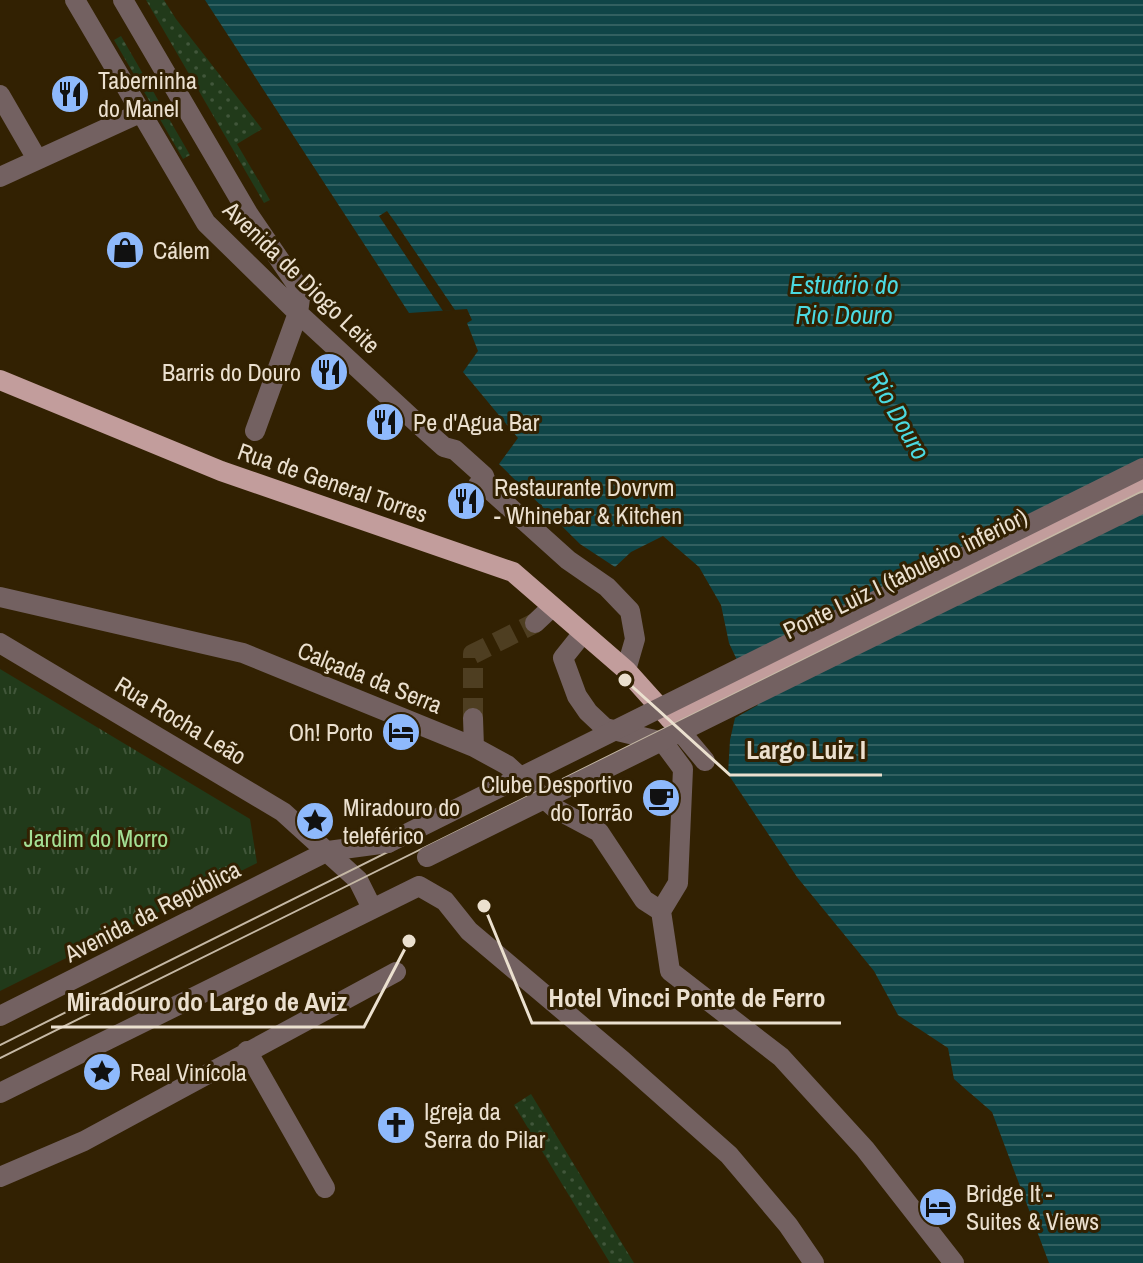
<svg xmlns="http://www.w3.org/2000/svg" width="1143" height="1263" font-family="'Archivo Narrow',sans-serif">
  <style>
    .grass { fill: url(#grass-dots) }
    .park { fill: url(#park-tufts) }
    .water { fill: url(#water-rules) }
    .pier { fill: #322102 }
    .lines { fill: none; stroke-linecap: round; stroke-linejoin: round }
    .minor-tunnel { stroke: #4e3e21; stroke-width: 20; stroke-dasharray: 20 10; stroke-linecap: butt }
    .minor { stroke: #736161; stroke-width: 20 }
    .major { stroke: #c29d9c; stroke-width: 20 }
    .tram { stroke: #c5b8a5; stroke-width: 2 }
    .minor-bridge { stroke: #736161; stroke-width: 20 }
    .labels { text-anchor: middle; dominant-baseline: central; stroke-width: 6; stroke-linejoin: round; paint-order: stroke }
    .poi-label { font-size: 24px; fill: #ebe0cf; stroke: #322102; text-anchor: start }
    .street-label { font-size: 24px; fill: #ebe0cf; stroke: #322102 }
    .park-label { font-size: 24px; fill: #a4e095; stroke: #322102 }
    .water-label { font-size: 26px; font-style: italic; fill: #4bd9e0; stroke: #322102 }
    .leader { fill: none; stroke: #ebe0cf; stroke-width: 3 }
    .callout-dot { fill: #ebe0cf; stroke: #322102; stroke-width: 3 }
    .callout-label { font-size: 26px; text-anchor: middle; font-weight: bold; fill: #ebe0cf; stroke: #322102; stroke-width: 6; stroke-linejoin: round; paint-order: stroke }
  </style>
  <defs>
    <pattern id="grass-dots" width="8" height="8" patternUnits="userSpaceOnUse" patternTransform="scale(2)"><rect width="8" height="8" fill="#213a1a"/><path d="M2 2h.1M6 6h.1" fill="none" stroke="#41563a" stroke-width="1.8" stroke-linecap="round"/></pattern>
    <pattern id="park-tufts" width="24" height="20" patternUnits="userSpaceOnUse" patternTransform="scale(2)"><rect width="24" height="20" fill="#213a1a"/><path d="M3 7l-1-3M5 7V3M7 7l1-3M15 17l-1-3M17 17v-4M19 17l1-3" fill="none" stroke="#41563a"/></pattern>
    <pattern id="water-rules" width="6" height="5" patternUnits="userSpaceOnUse" patternTransform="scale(2)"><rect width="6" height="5" fill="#0f4547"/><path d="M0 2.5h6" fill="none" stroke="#326060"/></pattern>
  </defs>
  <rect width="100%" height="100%" fill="#322102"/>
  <path class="grass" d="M146,0H164L176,19L262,129L237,144L270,200L264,203Z
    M121,36L190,155L183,159L114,40Z
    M531,1094L634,1263H610L514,1105Z"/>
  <path class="park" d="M0,669L250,819L257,863L0,991Z"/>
  <path class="water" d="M205,0H1143V1263H1049L992,1112L954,1079L948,1048L898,1015L874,971L797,877L728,774L730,740L735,718L758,705L729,643L721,605L699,567L663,536L631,552L615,567L580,544L499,464L518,438L463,372L478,351L467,323L472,320L467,309L409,313Z"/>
  <path class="pier" d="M387,211L395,222L455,310L443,311L379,216Z"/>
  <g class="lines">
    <path class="minor-tunnel" d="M473,718V654L535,623"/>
    <path class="minor" d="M75,0L206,223L298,313L416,422L444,447L455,450L484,476L488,488
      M123,0L249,215L301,291L298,313L255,431
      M0,95L37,159
      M0,177L140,113
      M478,485L488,488L568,560L607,587L630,611L635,639L626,670
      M0,597L243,653L474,747L507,765L556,809L599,832L644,900L661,911
      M535,623L552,607
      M583,633L563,658L577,696L588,712L605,728L663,742L683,769L678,883L661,911L670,971L781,1057L865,1149L954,1263
      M0,643L283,812L358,880L372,908
      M473,718L474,747
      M670,719L705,761
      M419,886L445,901L469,931L623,1061L729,1155L788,1225L814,1263
      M0,1016L328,851L388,843
      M247,1051L325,1188
      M0,1093L419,886
      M0,1177L84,1141L396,972"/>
    <path class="major" d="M0,380L221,471L513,572L626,670L670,719L1143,485"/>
    <path class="tram" d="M0,1045L1143,476
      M0,1058L1143,491"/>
    <path class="minor-bridge" d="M388,843L1143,468
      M427,857L1143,503"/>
  </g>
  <defs>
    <symbol id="restaurant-disc" viewBox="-11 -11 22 22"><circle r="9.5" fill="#8eb9fc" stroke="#322102"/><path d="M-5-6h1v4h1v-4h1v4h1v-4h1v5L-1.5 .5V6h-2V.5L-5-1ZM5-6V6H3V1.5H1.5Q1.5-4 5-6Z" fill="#111"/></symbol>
    <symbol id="shop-disc" viewBox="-11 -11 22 22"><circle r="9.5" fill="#8eb9fc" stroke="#322102"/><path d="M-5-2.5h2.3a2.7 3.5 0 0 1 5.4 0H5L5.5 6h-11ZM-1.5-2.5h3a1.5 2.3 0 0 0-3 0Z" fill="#111"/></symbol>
    <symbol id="hotel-disc" viewBox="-11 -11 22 22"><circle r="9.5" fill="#8eb9fc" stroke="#322102"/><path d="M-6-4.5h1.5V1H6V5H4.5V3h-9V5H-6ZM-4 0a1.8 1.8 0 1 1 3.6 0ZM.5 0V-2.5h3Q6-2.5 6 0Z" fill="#111"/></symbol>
    <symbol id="cafe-disc" viewBox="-11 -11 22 22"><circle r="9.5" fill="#8eb9fc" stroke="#322102"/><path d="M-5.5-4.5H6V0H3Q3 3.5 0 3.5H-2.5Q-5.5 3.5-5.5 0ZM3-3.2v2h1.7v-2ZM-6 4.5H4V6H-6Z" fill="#111"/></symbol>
    <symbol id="sight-disc" viewBox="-11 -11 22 22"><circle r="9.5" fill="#8eb9fc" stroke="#322102"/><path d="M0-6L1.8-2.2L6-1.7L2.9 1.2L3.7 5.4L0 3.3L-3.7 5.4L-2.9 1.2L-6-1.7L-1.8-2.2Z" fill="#111"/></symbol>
    <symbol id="church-disc" viewBox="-11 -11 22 22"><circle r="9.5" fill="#8eb9fc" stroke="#322102"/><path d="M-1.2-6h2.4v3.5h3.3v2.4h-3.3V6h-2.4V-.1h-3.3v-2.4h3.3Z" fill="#111"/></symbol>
  </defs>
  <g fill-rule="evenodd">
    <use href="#restaurant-disc" x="48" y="72" width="44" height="44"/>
    <use href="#shop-disc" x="103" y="228" width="44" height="44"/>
    <use href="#restaurant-disc" x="307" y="350" width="44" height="44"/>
    <use href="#restaurant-disc" x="363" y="400" width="44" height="44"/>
    <use href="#restaurant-disc" x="444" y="479" width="44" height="44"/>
    <use href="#hotel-disc" x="379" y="710" width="44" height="44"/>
    <use href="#cafe-disc" x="639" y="776" width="44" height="44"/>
    <use href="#sight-disc" x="293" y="799" width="44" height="44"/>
    <use href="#sight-disc" x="80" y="1050" width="44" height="44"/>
    <use href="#church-disc" x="374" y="1103" width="44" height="44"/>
    <use href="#hotel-disc" x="916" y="1185" width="44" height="44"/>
  </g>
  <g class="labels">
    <g class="poi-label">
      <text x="98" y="80">Taberninha<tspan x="98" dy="28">do Manel</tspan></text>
      <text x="153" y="250">Cálem</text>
      <text x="301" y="372" text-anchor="end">Barris do Douro</text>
      <text x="413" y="422">Pe d'Agua Bar</text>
      <text x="494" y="487">Restaurante Dovrvm<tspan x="494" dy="28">- Whinebar &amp; Kitchen</tspan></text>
      <text x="373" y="732" text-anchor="end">Oh! Porto</text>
      <text x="633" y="784" text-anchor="end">Clube Desportivo<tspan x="633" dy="28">do Torrão</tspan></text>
      <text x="343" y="807">Miradouro do<tspan x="343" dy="28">teleférico</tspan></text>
      <text x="130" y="1072">Real Vinícola</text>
      <text x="424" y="1111">Igreja da<tspan x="424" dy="28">Serra do Pilar</tspan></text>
      <text x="966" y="1193">Bridge It -<tspan x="966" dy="28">Suites &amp; Views</tspan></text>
    </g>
    <g class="street-label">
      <text transform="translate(302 277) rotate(44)">Avenida de Diogo Leite</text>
      <text transform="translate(333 482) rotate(19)">Rua de General Torres</text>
      <text transform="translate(905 573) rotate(-26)">Ponte Luiz I (tabuleiro inferior)</text>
      <text transform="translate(370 677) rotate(22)">Calçada da Serra</text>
      <text transform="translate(181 720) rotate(31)">Rua Rocha Leão</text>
      <text transform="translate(152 911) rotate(-27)">Avenida da República</text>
    </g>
    <g class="park-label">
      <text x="96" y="838">Jardim do Morro</text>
    </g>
    <g class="water-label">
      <text x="844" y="284">Estuário do<tspan x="844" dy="30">Rio Douro</tspan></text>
      <text transform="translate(899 415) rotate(60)">Rio Douro</text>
    </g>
  </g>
  <path class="leader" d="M625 680L730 775H882M484 906L532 1023H841M409 941L364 1027H51"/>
  <g class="callout-dot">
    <circle cx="625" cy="680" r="8"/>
    <circle cx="484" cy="906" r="8"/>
    <circle cx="409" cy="941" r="8"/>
  </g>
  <g class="callout-label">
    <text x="806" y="759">Largo Luiz I</text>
    <text x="687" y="1007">Hotel Vincci Ponte de Ferro</text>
    <text x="207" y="1011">Miradouro do Largo de Aviz</text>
  </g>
</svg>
